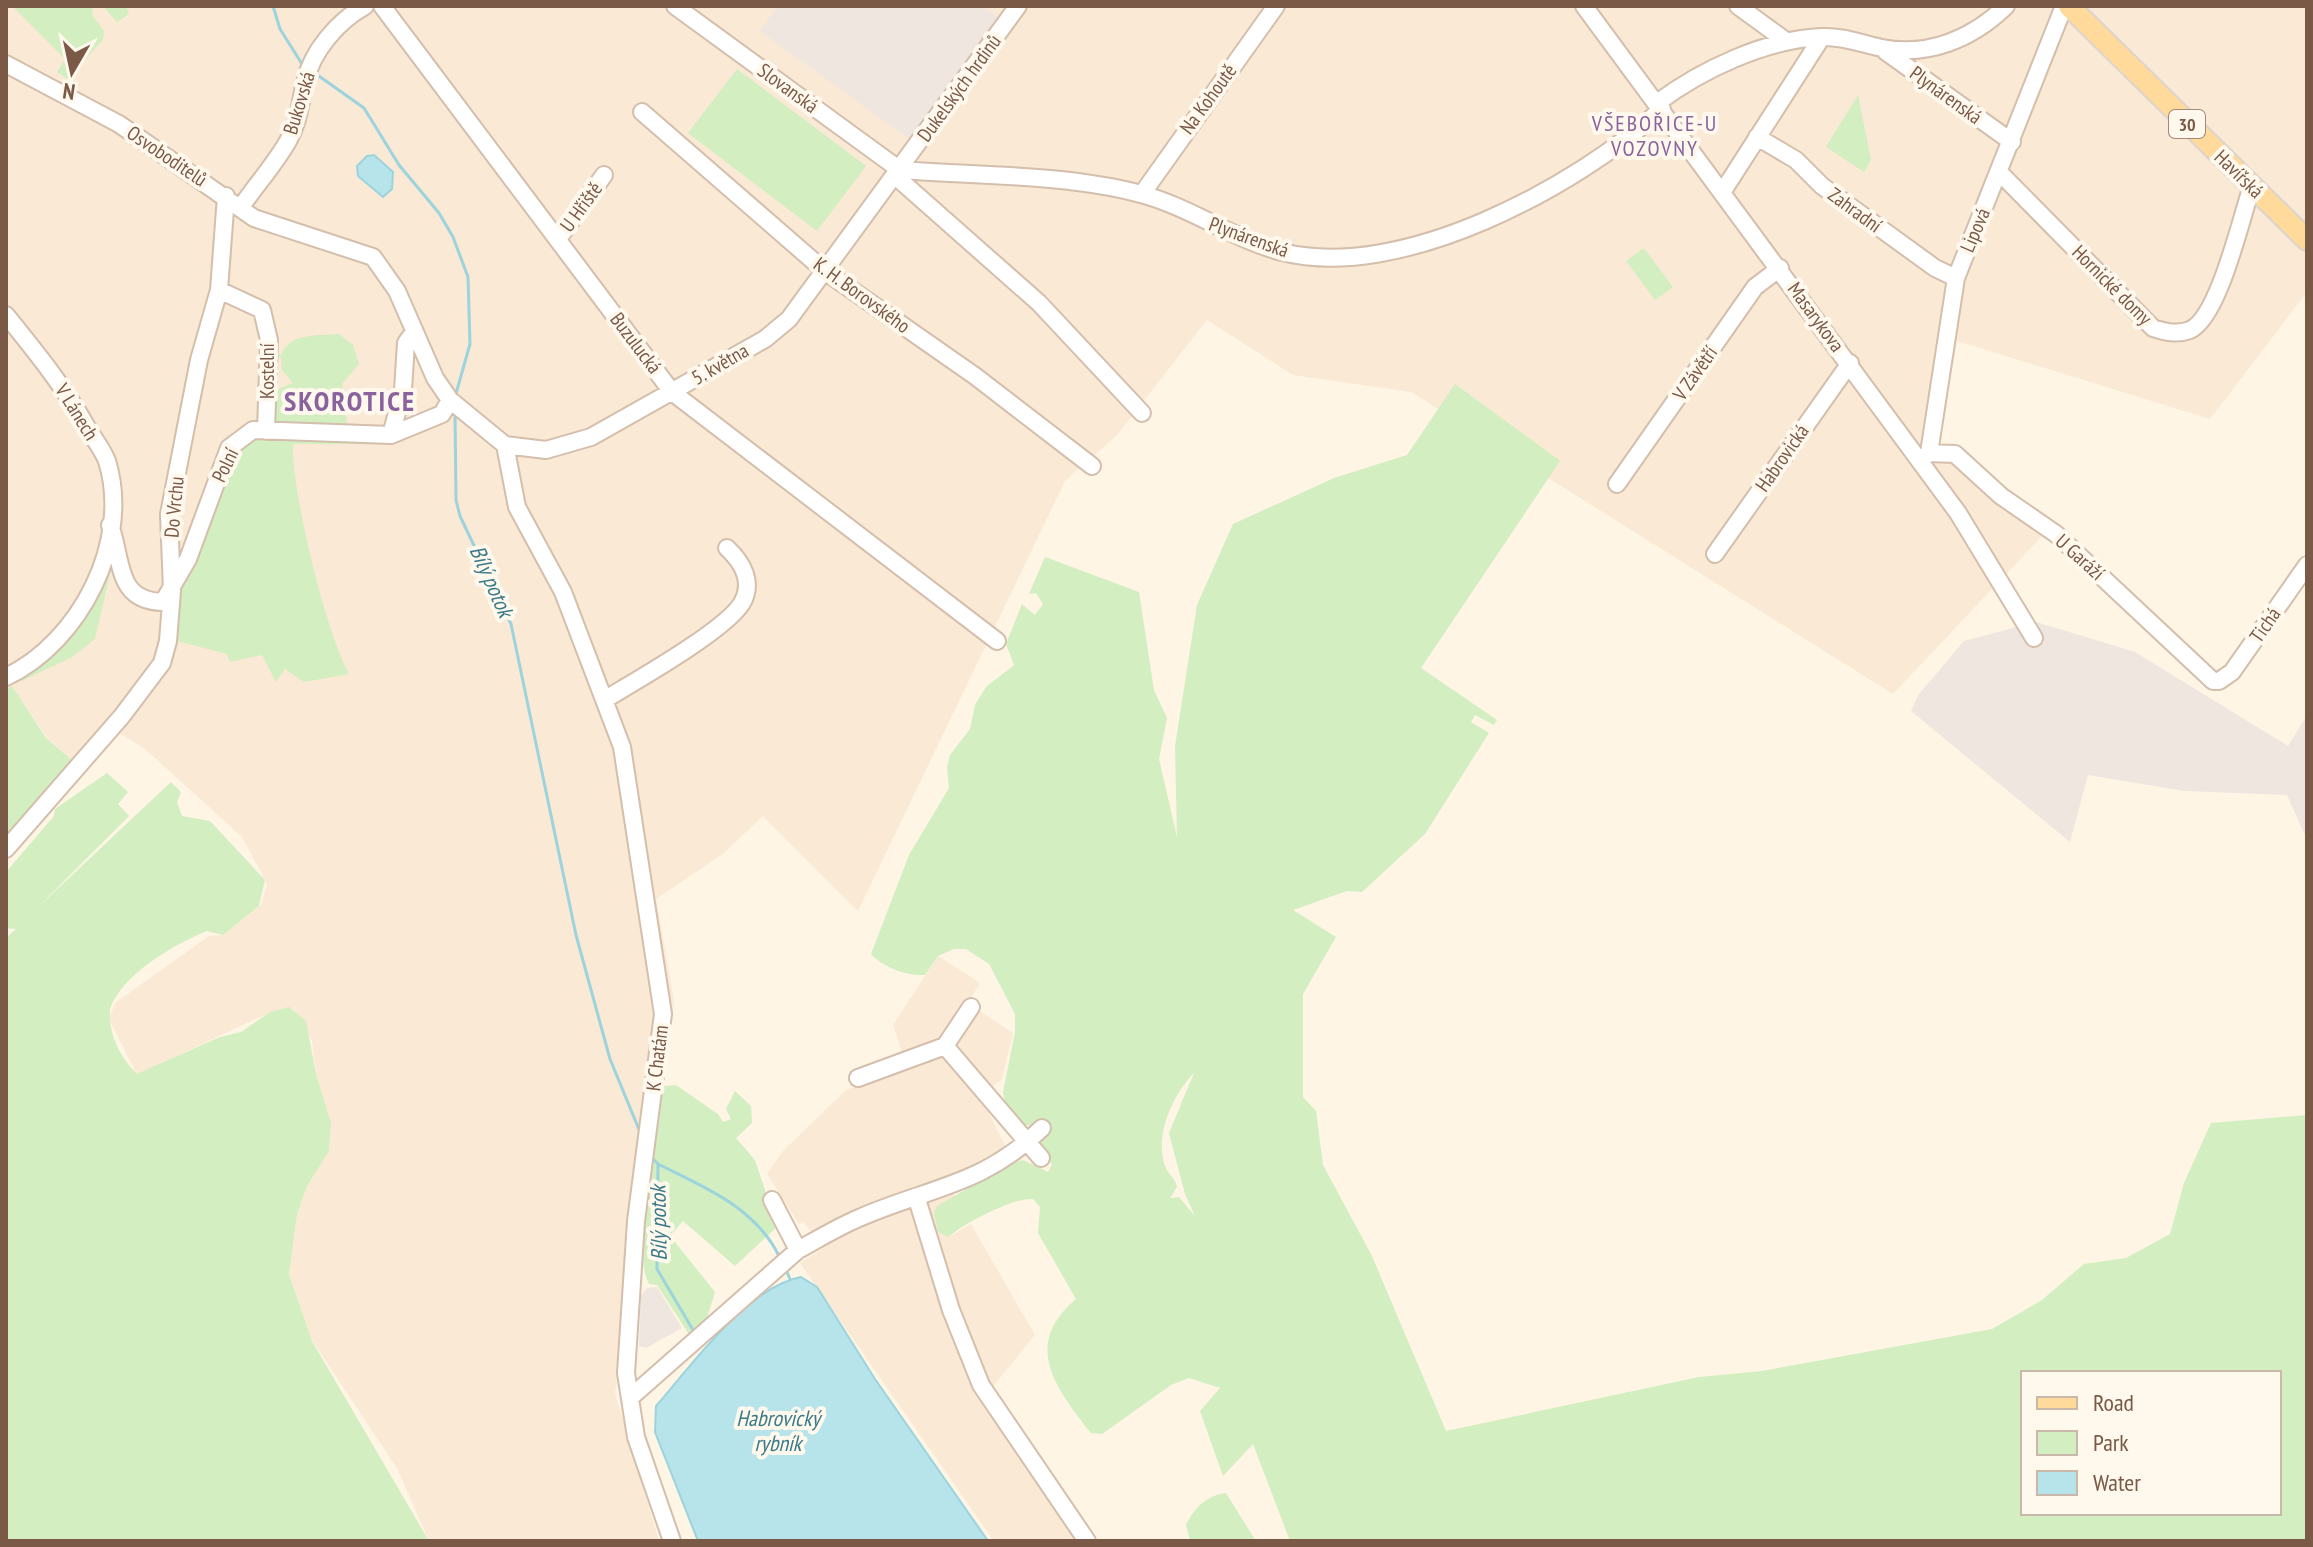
<svg xmlns="http://www.w3.org/2000/svg" width="2313" height="1547" font-family="'PT Sans Narrow',sans-serif">
  <style>
    .residential { fill: #f9e9d5 }
    .industrial { fill: #eee6df }
    .green { fill: #d3eec1; fill-rule: evenodd }
    .water { fill: #b7e3ea; stroke: #9cd3dd; stroke-width: 2 }
    .lines { fill: none; stroke-linecap: round; stroke-linejoin: round }
    .stream { stroke: #9cd3dd; stroke-width: 3 }
    .minor-casing { stroke: #d4beac; stroke-width: 20 }
    .major-casing { stroke: #dcd4cf; stroke-width: 24 }
    .minor { stroke: #fff; stroke-width: 16 }
    .major { stroke: #ffda9b; stroke-width: 20 }
    .labels { text-anchor: middle; dominant-baseline: central; stroke-width: 8; stroke-linejoin: round; paint-order: stroke }
    .shield { fill: #fff8ed; stroke: #a28979; stroke-width: 2 }
    .shield-label { font-size: 18px; font-weight: bold; fill: #7a5947 }
    .street-label { font-size: 20px; fill: #7a5947; stroke: #fff8ed }
    .neighbourhood-label { font-size: 22px; letter-spacing: 2px; fill: #8a629e; stroke: #fff8ed }
    .water-label { font-size: 22px; font-style: italic; fill: #3b7b89; stroke: #fff8ed }
    .district-label { font-size: 28px; font-weight: bold; letter-spacing: 2px; fill: #8a629e; stroke: #fff8ed }
  </style>
  <rect width="100%" height="100%" fill="#fef5e5"/>
  <path class="residential" d="M6,6H2307V292L2210,419L1957,341L1938,447L2044,534L1893,694L1411,392L1293,375L1207,320L1117,435L1065,481L858,911L763,816L724,853L656,899L674,1001L643,1225L615,1393L659,1541H429L398,1470L310,1337L289,1275L297,1216L307,1186L329,1151L331,1123L316,1074L312,1040L293,1009L283,1008L255,1019L137,1075L109,1019L115,1003L209,936L223,935L261,905L267,885L262,874L242,837L145,749L106,725L72,760L47,738L12,687L6,690Z
    M938,956L980,983L968,1003L1013,1033L1002,1079L980,1096L1006,1147L945,1178L956,1197L937,1206L949,1237L971,1224L1035,1335L982,1400L1079,1541H994L800,1263L822,1249L804,1222L799,1224L767,1174L783,1151L846,1090L907,1067L893,1025Z"/>
  <path class="industrial" d="M778,6H981L997,17L909,139L760,31Z
    M2036,622L2135,652L2288,746L2307,715V840L2287,795L2185,791L2088,775L2070,842L1911,711L1919,694L1964,641Z
    M657,1287L682,1328L646,1348L639,1346L641,1295L647,1288Z"/>
  <path class="green" d="M12,6H126L129,14L117,22L104,7H93L92,15L104,31L103,40L67,79L57,72L65,59Z
    M737,69L866,166L817,231L688,133Z
    M1858,95L1871,160L1864,172L1826,147Z
    M1644,248L1673,287L1655,300L1626,261Z
    M339,334L353,345L359,364L342,384L348,432L269,428L271,392L293,383L282,370L281,358L271,353L281,355C289,332 319,336 339,334Z
    M1455,384L1560,461L1421,668L1497,720L1494,725L1475,715L1471,722L1489,733L1425,834L1362,892L1347,891L1293,910L1336,937L1303,994V1097L1316,1111L1323,1165L1372,1256L1446,1431L1699,1377L1762,1371L1992,1329L2042,1300L2084,1264L2126,1258L2170,1234L2184,1183L2211,1123L2307,1115V1541H1290L1253,1444L1223,1476L1200,1411L1220,1388L1189,1378L1171,1385L1102,1434L1091,1433C1055,1387 1022,1345 1076,1299L1038,1233L1040,1207L1033,1199C1015,1197 962,1224 949,1237L938,1232L934,1213L937,1206L1012,1163L1023,1160L1048,1172L1052,1164L1044,1154L1041,1141L1052,1126L1046,1119L1035,1126L1021,1125L1005,1105L1003,1092L1015,1032V1014L989,964L966,949H954L938,956L925,975C907,976 882,967 871,954L909,855L949,788L947,767L950,755L970,729L975,705L986,687L1014,665L1006,644L1022,604L1035,615L1043,604L1036,593L1029,594L1045,557L1139,592L1154,690L1167,718L1159,759L1177,837L1175,746L1197,605L1233,524L1334,478L1407,455ZM1194,1073L1169,1133L1185,1194L1195,1216L1179,1197L1170,1198L1177,1187C1175,1178 1168,1174 1165,1166C1154,1136 1173,1094 1194,1073ZM2023,1373H2279V1513H2023Z
    M255,433L385,444H293C291,490 326,633 349,674L304,682L285,669L276,682L262,655L230,662L227,654L177,641V593L233,450Z
    M112,565L95,639L72,657L22,681L19,677L101,593Z
    M12,686L46,738L72,760L6,837V690Z
    M107,773L128,792L118,804L129,816L36,909L171,782L181,792L177,802L182,816L210,821L265,880L259,906L223,935L207,931C176,943 121,975 110,1009C108,1034 120,1057 137,1074L220,1037L241,1032L270,1012L289,1007L306,1021L316,1074L331,1123L329,1151L307,1186L297,1215L289,1275L312,1341L429,1541H6V938L16,929L6,928V872L54,816L55,809Z
    M665,1077V1086L676,1085L718,1114L723,1122L731,1119L726,1109L735,1091L751,1106L752,1123L736,1138L755,1160L777,1227L735,1266L683,1221L670,1236L715,1292L705,1324L690,1336L657,1285L649,1284C630,1250 659,1120 665,1077Z
    M1226,1493L1256,1541H1190L1186,1525C1194,1508 1207,1495 1226,1493Z"/>
  <path class="water" d="M374,155L393,172L392,189L383,197L358,176L357,166L367,156Z
    M801,1277L817,1287L875,1379L988,1541H698L655,1432L656,1406C691,1366 747,1287 801,1277Z"/>
  <g class="lines">
    <path class="stream" d="M273,6L280,29L302,64
      M316,74L364,108L399,165L439,213L453,237L468,277L470,344L455,397
      M455,413L456,500L460,516L511,624L576,935L610,1059L640,1132
      M651,1157L658,1164L657,1269L693,1330
      M658,1164C704,1187 755,1207 779,1256
      M787,1272L790,1279"/>
    <defs>
      <path id="minor" d="M382,6L672,392L997,641
        M675,6L900,170
        M1584,6L1958,513L2034,638
        M1738,6L1786,41
        M1885,51L2012,142
        M6,64L119,124L254,218L373,257L397,291L435,378L450,400L505,445L546,450L591,437L765,339L789,319L1018,6
        M1657,103C1701,70 1766,39 1822,37C1843,36 1862,44 1882,48C1928,57 1972,39 2006,6
        M642,112L826,272L975,376L1092,466
        M1757,137L1796,160L1822,186L1935,268L1956,278
        M900,170C977,176 1067,174 1141,194C1190,207 1233,239 1282,252C1401,282 1576,187 1662,109
        M900,170L902,182L1039,303L1142,413
        M1999,172L2153,328C2165,332 2177,335 2190,330C2219,317 2241,218 2252,186
        M1723,191L1822,37
        M1142,194L1276,6
        M241,207C256,185 275,164 288,141C299,122 300,103 305,82C312,51 338,21 365,6
        M558,239L604,175
        M219,290L262,310L269,340L266,431
        M6,315C36,352 65,388 88,429C94,439 103,450 107,461C132,541 80,642 6,677
        M391,435L403,390L406,343L413,333
        M505,445L517,507L563,592L622,747L663,1014L636,1221L626,1373L636,1437L672,1541
        M1929,453L1955,454L2001,496L2056,534L2213,681H2219L2232,672L2307,565
        M1921,460L1929,453L1956,278L2064,6
        M1617,484L1755,287L1780,268
        M110,525C123,560 115,601 163,602L188,559L229,448L253,430L391,435L442,414L450,400
        M1715,554L1850,363
        M604,700C634,682 726,630 742,603C754,582 742,562 727,548
        M6,849L122,716L162,663L168,641L172,591L169,514L199,360L219,290L226,196
        M945,1046L1041,1158
        M858,1078L945,1046L971,1007
        M917,1199L951,1310L981,1385L1087,1541
        M798,1250C818,1239 838,1227 859,1218C930,1187 982,1186 1042,1128
        M631,1397L798,1250L772,1200"/>
      <path id="major" d="M2069,6L2307,240"/>
    </defs>
    <use href="#minor" class="minor-casing"/>
    <use href="#major" class="major-casing"/>
    <use href="#minor" class="minor"/>
    <use href="#major" class="major"/>
  </g>
  <g class="labels">
    <rect class="shield" x="2169" y="110" width="36" height="28" rx="6"/>
    <g class="shield-label">
      <text x="2187" y="124">30</text>
    </g>
    <g class="street-label">
      <text transform="translate(788 88) rotate(36)">Slovanská</text>
      <text transform="translate(959 88) rotate(-54)">Dukelských hrdinů</text>
      <text transform="translate(1946 95) rotate(36)">Plynárenská</text>
      <text transform="translate(1208 99) rotate(-54)">Na Kohoutě</text>
      <text transform="translate(299 103) rotate(-73)">Bukovská</text>
      <text transform="translate(167 156) rotate(34)">Osvoboditelů</text>
      <text transform="translate(2239 174) rotate(44)">Havířská</text>
      <text transform="translate(581 207) rotate(-54)">U Hřiště</text>
      <text transform="translate(1855 210) rotate(36)">Zahradní</text>
      <text transform="translate(1975 230) rotate(-67)">Lipová</text>
      <text transform="translate(1249 237) rotate(20)">Plynárenská</text>
      <text transform="translate(2112 285) rotate(45)">Hornické domy</text>
      <text transform="translate(862 295) rotate(36)">K. H. Borovského</text>
      <text transform="translate(1816 317) rotate(54)">Masarykova</text>
      <text transform="translate(636 343) rotate(53)">Buzulucká</text>
      <text transform="translate(720 364) rotate(-30)">5. května</text>
      <text transform="translate(267 371) rotate(-90)">Kostelní</text>
      <text transform="translate(1695 373) rotate(-55)">V Závětří</text>
      <text transform="translate(77 412) rotate(58)">V Lánech</text>
      <text transform="translate(1782 458) rotate(-55)">Habrovická</text>
      <text transform="translate(225 465) rotate(-64)">Polní</text>
      <text transform="translate(174 507) rotate(-85)">Do Vrchu</text>
      <text transform="translate(2080 557) rotate(42)">U Garáží</text>
      <text transform="translate(2265 625) rotate(-55)">Tichá</text>
      <text transform="translate(657 1058) rotate(-83)">K Chatám</text>
    </g>
    <g class="neighbourhood-label">
      <text x="1655" y="123">VŠEBOŘICE-U<tspan x="1655" dy="25">VOZOVNY</tspan></text>
    </g>
    <g class="water-label">
      <text transform="translate(492 581) rotate(66)">Bílý potok</text>
      <text transform="translate(658 1223) rotate(-91)">Bílý potok</text>
      <text x="778" y="1418">Habrovický<tspan x="778" dy="25">rybník</tspan></text>
    </g>
    <g class="district-label">
      <text x="350" y="400">SKOROTICE</text>
    </g>
  </g>
  <rect width="2313" height="1547" fill="none" stroke="#7a5947" stroke-width="16"/>
  <rect x="2021" y="1371" width="260" height="144" fill="#fff8ed" stroke="#cab8ab" stroke-width="2"/>
  <rect x="2037" y="1397" width="40" height="12" fill="#ffda9b" stroke="#cab8ab" stroke-width="2"/>
  <text x="2093" y="1411" font-size="24" fill="#7a5947">Road</text>
  <rect x="2037" y="1431" width="40" height="24" fill="#d3eec1" stroke="#cab8ab" stroke-width="2"/>
  <text x="2093" y="1451" font-size="24" fill="#7a5947">Park</text>
  <rect x="2037" y="1471" width="40" height="24" fill="#b7e3ea" stroke="#cab8ab" stroke-width="2"/>
  <text x="2093" y="1491" font-size="24" fill="#7a5947">Water</text>
  <g transform="translate(72 72) rotate(189)" stroke="#fff8ed" stroke-width="6" paint-order="stroke">
  <path d="M0-6L14 30L0 20L-14 30Z" fill="#7a5947"/>
  <text y="-12" font-size="22" font-weight="bold" text-anchor="middle" fill="#7a5947">N</text>
  </g>
</svg>
